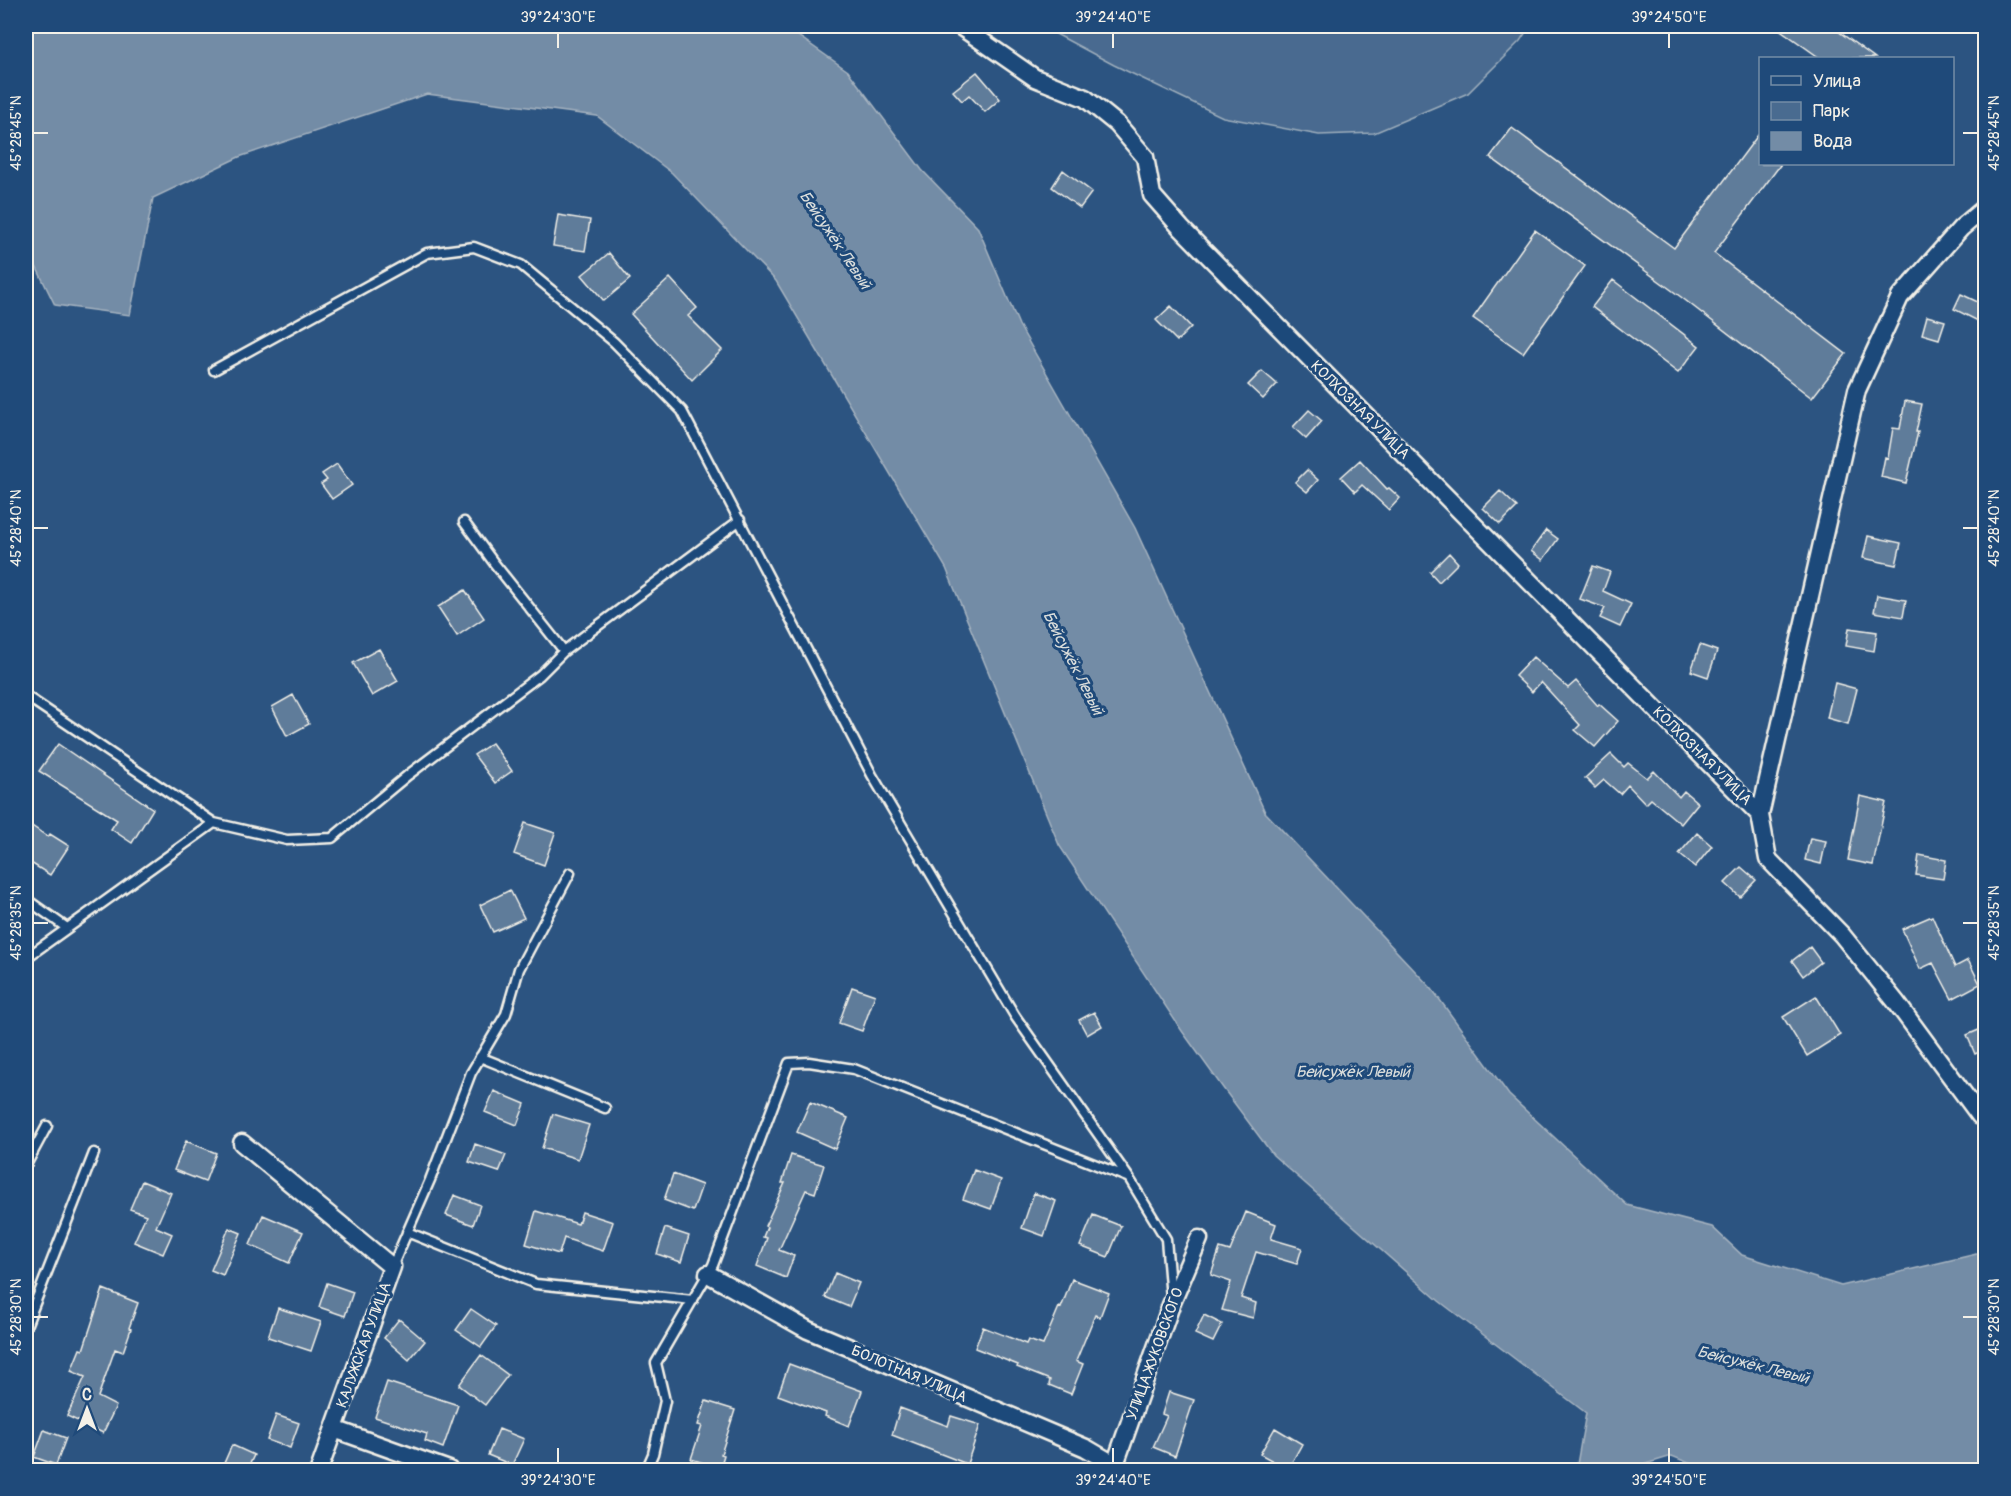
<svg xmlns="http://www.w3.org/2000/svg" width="2011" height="1496" font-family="Pangolin,sans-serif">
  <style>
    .green { fill: #496b90; stroke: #9eaebc; stroke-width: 1.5 }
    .water { fill: #738ca6; stroke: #a7b4c0; stroke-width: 1.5 }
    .building { fill: #5e7b9a; stroke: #f4f1e8; stroke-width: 1.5 }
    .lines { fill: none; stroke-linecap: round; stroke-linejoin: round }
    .lane-casing { stroke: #f4f1e8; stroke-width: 13 }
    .street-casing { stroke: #f4f1e8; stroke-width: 21 }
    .lane { stroke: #1f4a7a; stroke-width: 8 }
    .street { stroke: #1f4a7a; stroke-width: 16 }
    .ticks { fill: none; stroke: #f4f1e8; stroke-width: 2 }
    .labels { text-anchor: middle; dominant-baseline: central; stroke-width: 6; stroke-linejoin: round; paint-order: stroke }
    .street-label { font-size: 15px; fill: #f4f1e8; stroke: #1f4a7a }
    .water-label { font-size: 16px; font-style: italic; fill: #dadddb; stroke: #1f4a7a }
    .neatline { fill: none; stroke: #f4f1e8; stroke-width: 2 }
    .ticks-label { font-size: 15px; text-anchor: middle; fill: #f4f1e8 }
  </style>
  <rect width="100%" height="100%" fill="#2c5481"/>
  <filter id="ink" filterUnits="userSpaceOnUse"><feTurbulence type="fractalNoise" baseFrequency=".0167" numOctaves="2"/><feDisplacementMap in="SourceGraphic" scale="12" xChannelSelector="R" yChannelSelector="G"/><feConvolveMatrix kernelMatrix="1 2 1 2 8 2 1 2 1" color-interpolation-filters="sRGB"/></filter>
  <g filter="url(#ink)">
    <path class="green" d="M1041,26H1530L1520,41L1468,93L1374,133L1319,135L1223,117L1114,65Z"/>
    <path class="water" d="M26,26H784L848,71L922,170L978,228L1019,325L1135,528L1265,812L1432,989L1509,1095L1627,1205L1712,1227L1742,1255L1841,1286L1985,1252V1470H1706L1672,1456L1626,1470H1576L1586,1413L1439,1301L1273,1155L1223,1088L1182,1031L1059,845L946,568L776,281L672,173L597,116L427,94L239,157L153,198L130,315L55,305L26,246Z"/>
    <path class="building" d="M1775,26H1831L1875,58H1820Z
      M977,72L1000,99L985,112L969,95L962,101L953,91Z
      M1512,128L1674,248L1761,131V164H1781L1714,253L1846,354L1812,398L1681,297L1490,157Z
      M1063,170L1092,192L1080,208L1052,187Z
      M558,215L590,220L585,251L553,246Z
      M1535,230L1585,266L1523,353L1473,318Z
      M609,253L630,279L604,301L582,275Z
      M670,278L697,308L688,316L722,350L692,380L631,314Z
      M1613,280L1699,346L1678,373L1592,307Z
      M1961,294L1986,306V325L1954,309Z
      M1171,306L1191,327L1177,341L1156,320Z
      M1927,316L1945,321L1939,339L1922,334Z
      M1262,371L1277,384L1263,399L1248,385Z
      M1905,401L1922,404L1916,432H1918L1906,483L1881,477L1885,457L1888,458L1893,428L1900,429Z
      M1309,410L1322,421L1306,439L1293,427Z
      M1360,460L1387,489L1389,488L1400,498L1389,510L1362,485L1355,492L1341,477Z
      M337,464L352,485L332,499L321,484L327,480L322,474Z
      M1307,470L1318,480L1307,492L1295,482Z
      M1500,491L1517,507L1500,524L1483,508Z
      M1546,530L1558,539L1543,560L1531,551Z
      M1868,536L1901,543L1896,565L1863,558Z
      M1449,553L1458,563L1439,582L1430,572Z
      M1593,566L1610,572L1603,591L1631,604L1620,627L1600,618L1605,608L1580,599Z
      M465,590L484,618L457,636L438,607Z
      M1877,595L1906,600L1903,617L1874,612Z
      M1849,628L1877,632L1874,651L1846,646Z
      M1700,645L1717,651L1708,677L1691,671Z
      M379,649L398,681L372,696L353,663Z
      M1533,657L1568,688L1576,681L1598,706L1599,704L1618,721L1595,747L1575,730L1580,725L1541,682L1532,692L1515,676Z
      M1835,683L1857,689L1848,724L1827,718Z
      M293,695L309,724L287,736L272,707Z
      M492,743L512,771L495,783L474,755Z
      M58,744L153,809L132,843L111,829L117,820L39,771Z
      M1611,754L1624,767L1628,763L1647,778L1654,771L1679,797L1684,791L1698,803L1681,824L1651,799L1646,804L1628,785L1620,794L1604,780L1595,788L1585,778Z
      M1860,796L1886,802L1873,865L1848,860Z
      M26,822L48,837L50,834L69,846L50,875L26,860Z
      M525,823L555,833L544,865L514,854Z
      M1697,833L1712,846L1695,867L1679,854Z
      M1810,838L1826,841L1821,864L1805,860Z
      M1919,855L1946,860L1943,879L1916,875Z
      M1741,867L1756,880L1740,897L1725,883Z
      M510,890L524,918L493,932L480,905Z
      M1932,916L1955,967L1968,960L1980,984L1952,999L1933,963L1920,969L1902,929Z
      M1810,947L1821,962L1803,976L1792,961Z
      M852,987L875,995L862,1031L839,1023Z
      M1816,996L1840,1035L1807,1056L1783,1017Z
      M1094,1012L1102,1026L1087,1035L1079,1020Z
      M1986,1027V1049L1975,1054L1967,1035Z
      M494,1091L525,1104L517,1125L485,1112Z
      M810,1102L848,1118L835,1149L797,1132Z
      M553,1114L589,1125L578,1159L542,1148Z
      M186,1141L216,1153L205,1182L174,1170Z
      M475,1144L506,1155L499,1172L469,1162Z
      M791,1155L824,1165L815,1193L806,1190L779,1250L794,1256L786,1278L757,1266L767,1238L763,1237L767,1227L765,1226L785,1183H782Z
      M974,1170L1001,1180L991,1209L963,1199Z
      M673,1174L702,1185L693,1211L664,1200Z
      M142,1181L171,1193L156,1227L172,1234L163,1254L134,1242L146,1215L130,1209Z
      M1034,1193L1056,1201L1044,1236L1022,1228Z
      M454,1195L480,1205L473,1225L446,1215Z
      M536,1211L578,1224L582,1212L613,1222L603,1251L564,1238L559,1254L526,1244Z
      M1246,1212L1276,1224L1271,1239L1302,1248L1297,1264L1256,1252L1241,1298L1256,1303L1253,1318L1222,1310L1231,1282L1211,1275L1220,1248L1230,1251Z
      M263,1215L303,1232L289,1263L250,1245Z
      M1093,1215L1121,1226L1108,1257L1080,1246Z
      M229,1228L241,1233L223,1275L211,1270Z
      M665,1228L689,1236L681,1262L657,1254Z
      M835,1273L859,1283L849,1307L825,1297Z
      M1072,1279L1109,1293L1100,1317L1095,1315L1076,1361L1083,1364L1071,1394L1049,1385L1050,1380L1017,1367L1018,1365L975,1348L983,1327L1026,1344L1028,1340L1043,1345L1059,1307L1061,1308Z
      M327,1283L353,1292L345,1316L319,1307Z
      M103,1289L138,1303L129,1328L131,1329L123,1352L115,1349L98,1397L116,1406L103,1433L67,1416L85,1377L71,1371L80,1349L83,1350Z
      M278,1308L321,1322L311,1351L268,1337Z
      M471,1309L496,1326L481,1347L456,1330Z
      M1204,1315L1222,1324L1213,1342L1195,1334Z
      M399,1319L425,1341L409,1360L384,1338Z
      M481,1355L508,1375L485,1405L459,1385Z
      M789,1364L862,1391L849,1426L825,1416L826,1413L778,1395Z
      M387,1382L458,1405L443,1448L425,1441L427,1434L375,1417Z
      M1169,1392L1194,1400L1175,1456L1153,1447L1167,1416L1162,1414Z
      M706,1401L735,1410L721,1454L724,1455L720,1468L691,1459L702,1426L698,1425Z
      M900,1408L948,1426L951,1416L980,1425L967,1464L892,1435Z
      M276,1415L299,1423L290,1448L267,1440Z
      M1275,1428L1302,1444L1288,1469L1260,1454Z
      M499,1429L524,1439L512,1465L488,1455Z
      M44,1430L66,1438L56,1465L34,1457Z
      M232,1445L254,1455L247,1470H221Z"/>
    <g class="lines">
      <defs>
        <path id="lane" d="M214,370L427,253L474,247L521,265L614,342L682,411L872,775L1015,1016L1129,1178L1166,1239L1171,1298
          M464,522L494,563L564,651
          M26,696L214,823L287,840L332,838L408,775L540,675L564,651L740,520
          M26,899L67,928
          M26,958L214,823
          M480,1057L605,1108
          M26,1165L47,1126
          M407,1232L536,1284L693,1300
          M392,1267L430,1180L471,1073L506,1014L519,969L570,873
          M26,1326L94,1153
          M646,1470L653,1454L665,1401L656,1363L713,1265L789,1063L809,1062L854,1069L1127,1177"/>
        <path id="street" d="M960,26L1035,78L1085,98L1117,124L1145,157L1152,195L1181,228L1760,815L1768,859L1842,935L1896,1002L1980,1116
          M1760,815L1857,390L1900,297L1961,228L1986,207
          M242,1143L392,1267L319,1470
          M708,1274L808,1330L1086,1448L1115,1465
          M334,1429L449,1470
          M1113,1470L1171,1305L1199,1239"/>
      </defs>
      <use href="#lane" class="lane-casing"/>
      <use href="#street" class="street-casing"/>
      <use href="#lane" class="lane"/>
      <use href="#street" class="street"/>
    </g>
  </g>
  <path class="ticks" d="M558,33V48M1113,33V48M1669,33V48M33,133H48M1963,133H1978M33,528H48M1963,528H1978M33,923H48M1963,923H1978M33,1317H48M1963,1317H1978M558,1448V1463M1113,1448V1463M1669,1448V1463"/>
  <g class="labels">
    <g class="street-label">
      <text transform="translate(1360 410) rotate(45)">КОЛХОЗНАЯ УЛИЦА</text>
      <text transform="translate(1702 756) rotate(45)">КОЛХОЗНАЯ УЛИЦА</text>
      <text transform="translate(364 1345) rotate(-70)">КАЛУЖСКАЯ УЛИЦА</text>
      <text transform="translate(1155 1354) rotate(-70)">УЛИЦА ЖУКОВСКОГО</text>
      <text transform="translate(909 1374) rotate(23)">БОЛОТНАЯ УЛИЦА</text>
    </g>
    <g class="water-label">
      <text transform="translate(835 240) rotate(56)">Бейсужёк Левый</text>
      <text transform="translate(1073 663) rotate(63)">Бейсужёк Левый</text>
      <text x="1353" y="1072">Бейсужёк Левый</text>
      <text transform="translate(1753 1365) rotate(14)">Бейсужёк Левый</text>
    </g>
  </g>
  <rect width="2011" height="1496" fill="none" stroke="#1f4a7a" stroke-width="66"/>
  <rect x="1759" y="57" width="195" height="108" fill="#1f4a7a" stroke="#748da6" stroke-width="1.5"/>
  <rect x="1771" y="76" width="30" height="9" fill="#1f4a7a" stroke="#748da6" stroke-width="1.5"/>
  <text x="1813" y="87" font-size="18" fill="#f4f1e8">Улица</text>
  <rect x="1771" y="102" width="30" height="18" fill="#496b90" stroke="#748da6" stroke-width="1.5"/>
  <text x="1813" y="117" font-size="18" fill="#f4f1e8">Парк</text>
  <rect x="1771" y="132" width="30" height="18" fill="#738ca6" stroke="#748da6" stroke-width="1.5"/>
  <text x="1813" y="147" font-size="18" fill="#f4f1e8">Вода</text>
  <g transform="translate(87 1409)" stroke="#1f4a7a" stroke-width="4.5" paint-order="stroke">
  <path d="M0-4.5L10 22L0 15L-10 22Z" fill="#f4f1e8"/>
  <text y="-9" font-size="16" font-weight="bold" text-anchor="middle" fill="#f4f1e8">С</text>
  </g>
  <rect x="33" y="33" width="1945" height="1430" class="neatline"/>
  <g class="ticks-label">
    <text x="558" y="22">39°24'30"E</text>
    <text x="1113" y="22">39°24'40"E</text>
    <text x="1669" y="22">39°24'50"E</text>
    <text transform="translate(16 133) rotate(-90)" y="5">45°28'45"N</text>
    <text transform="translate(1994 133) rotate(-90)" y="5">45°28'45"N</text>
    <text transform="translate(16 528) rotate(-90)" y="5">45°28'40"N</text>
    <text transform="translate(1994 528) rotate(-90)" y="5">45°28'40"N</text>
    <text transform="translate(16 923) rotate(-90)" y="5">45°28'35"N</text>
    <text transform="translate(1994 923) rotate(-90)" y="5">45°28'35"N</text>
    <text transform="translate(16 1317) rotate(-90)" y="5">45°28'30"N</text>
    <text transform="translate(1994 1317) rotate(-90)" y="5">45°28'30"N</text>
    <text x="558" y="1485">39°24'30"E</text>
    <text x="1113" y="1485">39°24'40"E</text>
    <text x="1669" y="1485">39°24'50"E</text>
  </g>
</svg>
